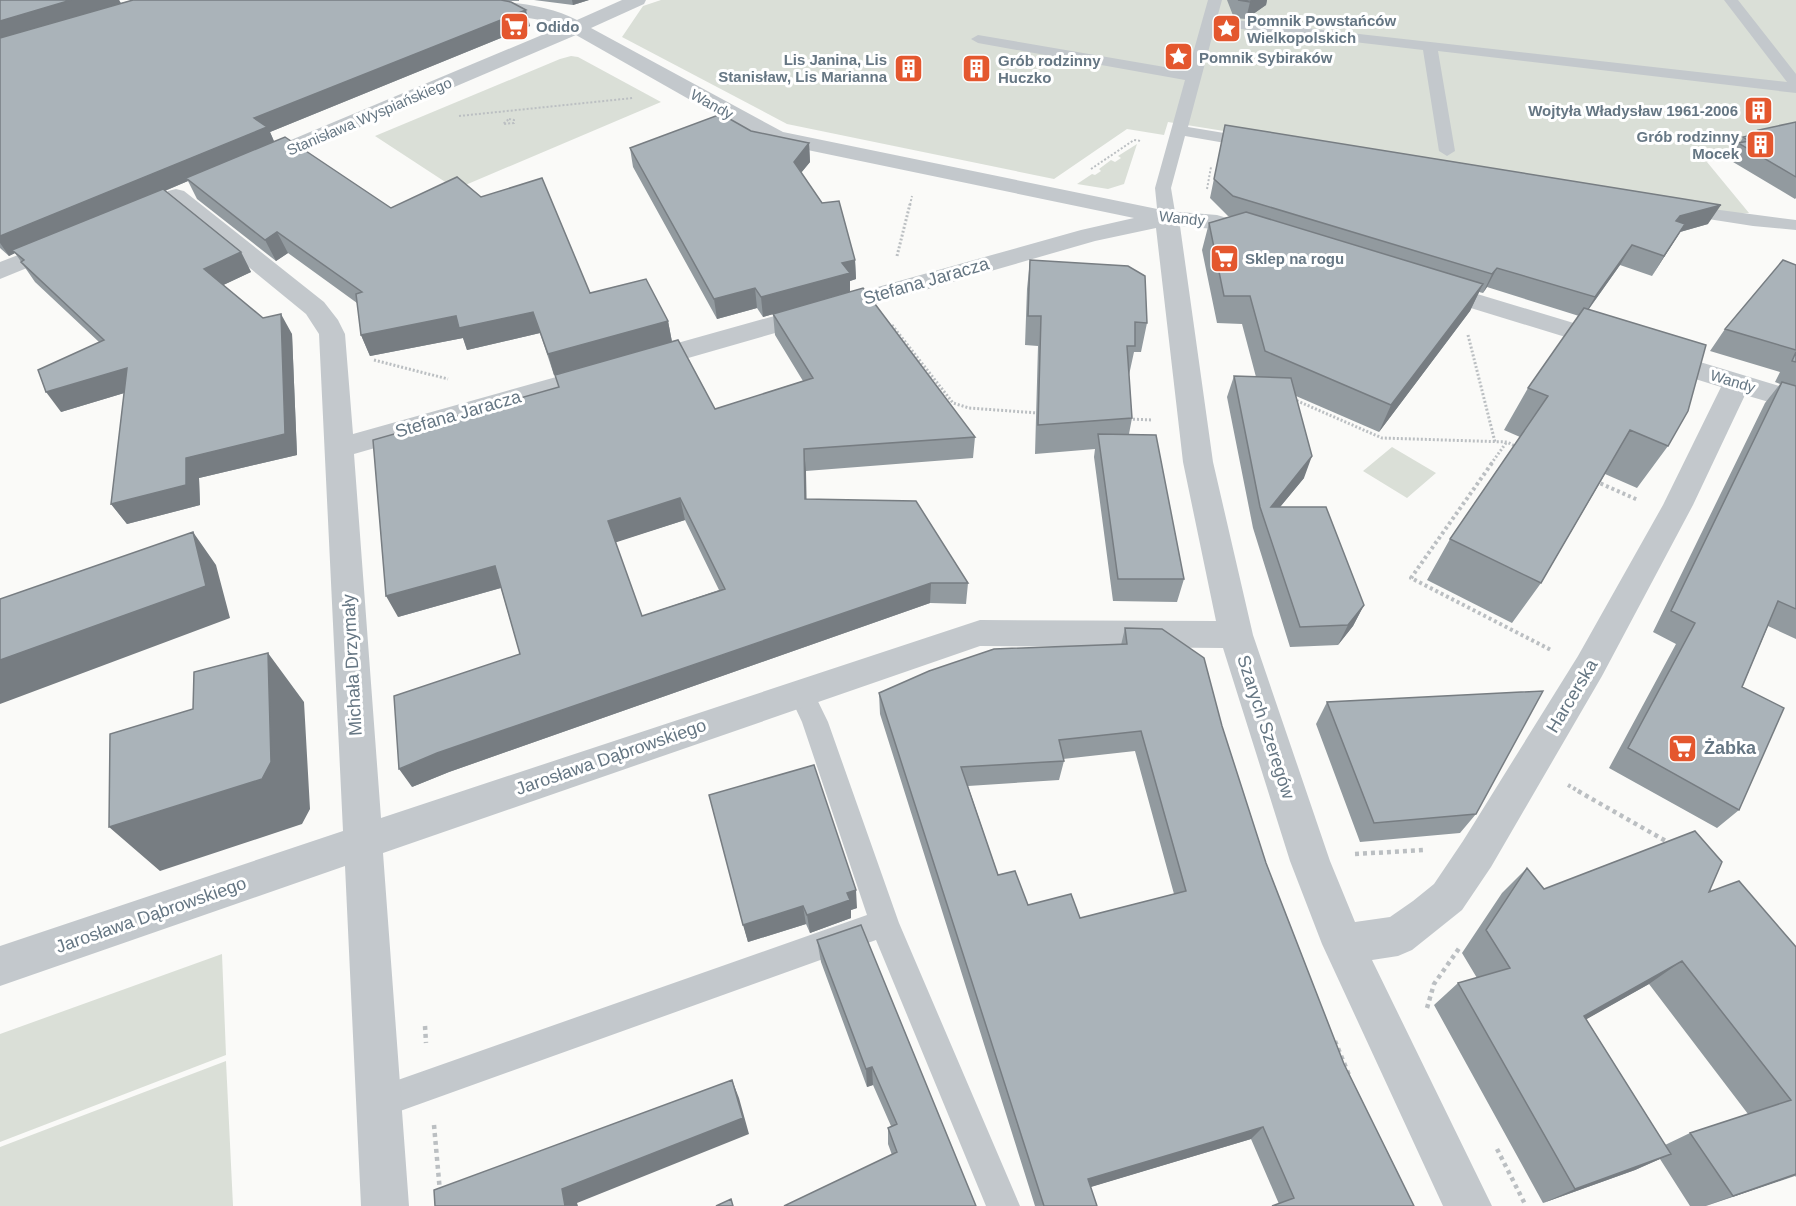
<svg xmlns="http://www.w3.org/2000/svg" width="1796" height="1206" font-family="Helvetica,sans-serif">
  <style>
    .green { fill: #dadfd7 }
    .lines { fill: none; stroke-linecap: round; stroke-linejoin: round }
    .path-far3 { stroke: #bbbfc2; stroke-width: 2; stroke-dasharray: 2 2; stroke-linecap: butt }
    .path-far2 { stroke: #bbbfc2; stroke-width: 3; stroke-dasharray: 2 2; stroke-linecap: butt }
    .path-far1 { stroke: #bbbfc2; stroke-width: 4; stroke-dasharray: 3 3; stroke-linecap: butt }
    .path { stroke: #bbbfc2; stroke-width: 4.5; stroke-dasharray: 4 4; stroke-linecap: butt }
    .service { fill: #c3c8cc; fill-rule: evenodd }
    .minor { fill: #c3c8cc; fill-rule: evenodd }
    .wall { fill: #929a9f; fill-rule: evenodd }
    .shaded-wall { fill: #777d82 }
    .building { fill: #aab3b9; stroke: #777d82; stroke-width: 1.5; fill-rule: evenodd }
    .labels { text-anchor: middle; dominant-baseline: central; stroke-width: 6; stroke-linejoin: round; paint-order: stroke }
    .far-poi-label { font-size: 15px; font-weight: bold; fill: #657683; stroke: #fff; text-anchor: start }
    .far-street-label { font-size: 15px; fill: #657683; stroke: #fff }
    .street-label { font-size: 18px; fill: #657683; stroke: #fff }
    .poi-label { font-size: 18px; font-weight: bold; fill: #657683; stroke: #fff; text-anchor: start }
  </style>
  <rect width="100%" height="100%" fill="#fafaf8"/>
  <path class="green" d="M661,0H1796V142L1707,162L1749,213L1735,214L1168,122L1164,135L1127,129L1054,179L787,124L622,37L643,6Z
    M571,56L578,57L661,102L456,189L375,136L560,59Z
    M1137,144L1124,184L1108,189L1077,184L1092,174L1095,175L1101,171L1099,169L1111,160L1115,162L1121,158L1118,156Z
    M1392,447L1436,473L1407,498L1363,471Z
    M222,954L226,1055L0,1142V1034Z
    M226,1061L233,1206H0V1147Z"/>
  <g class="lines">
    <path class="path-far3" d="M459,116L633,98
      M509,119L514,120V123L503,124Z
      M1091,169L1134,140L1141,141
      M1207,189L1211,167
      M910,205L912,196"/>
    <path class="path-far2" d="M897,256L910,204
      M892,325L953,403L969,408L1038,413
      M1468,335L1495,442
      M374,360L448,379
      M1293,399L1382,438L1507,442L1517,447
      M1129,419L1152,420
      M1491,464L1506,443"/>
    <path class="path-far1" d="M1492,463L1411,578L1551,650
      M1595,481L1638,500
      M1568,785L1580,792"/>
    <path class="path" d="M1578,791L1671,844
      M1355,854L1425,850
      M1427,1008L1434,984L1460,947
      M425,1026L426,1043
      M1335,1041L1349,1075
      M434,1125L440,1192
      M1497,1149L1526,1206"/>
    <path class="service" d="M1208,0H1222L1217,18L1787,82L1724,0H1738L1796,74V93L1438,51L1455,151L1447,156L1439,151L1423,50L1215,26L1188,127L1254,138L1262,143L1254,148L1185,136L1171,188L1176,218L1173,222H1161L1158,218L1155,188L1185,80L978,43L971,39L978,35L1188,71Z
      M1682,205L1796,220V230L1753,226L1676,214L1673,210L1676,206Z
      M801,681L810,685L828,722L899,923L1020,1206H986L876,940L378,1119L366,1115L362,1103L366,1091L378,1087L867,915L802,722L788,692L792,685Z"/>
    <path class="minor" d="M448,0C488,0 542,1 577,20L622,0H646L644,4L591,28L783,132L1167,211L1217,215L1267,230L1270,235L1267,240L1258,242L1214,229L1180,226L1213,462L1253,635L1330,861L1355,922L1390,917L1413,901L1434,884L1463,841L1578,656L1663,505L1721,387L1647,364L1643,358L1647,352L1657,349L1667,352L1796,391V410L1745,395L1693,505L1602,676L1491,867L1462,910L1412,950L1398,956L1372,960L1492,1206H1443L1322,944L1290,861L1223,648L980,646L383,853L409,1206H361L345,866L0,986V946L343,831L319,334L306,314L168,201L164,196L168,191L176,189L184,191L324,302L338,320L345,334L353,434L1081,230L1134,218L769,142L752,135L576,35L264,168L256,170L248,168L245,163L248,158L561,27L552,22L457,6L450,4ZM1156,228L1183,462L1216,621L980,620L381,818L354,454L1095,241Z
      M62,238L71,240L74,245L71,250L0,279V262Z
      M1431,280L1620,337L1624,343L1620,349L1611,351L1422,293L1418,288L1422,283Z"/>
  </g>
  <path class="wall" d="M0,0H119L121,3L133,0H519V1H505L530,26L270,132L274,141L391,208L590,293L668,321L672,342L715,409L803,381L775,335L773,314L763,317L757,308L717,319L633,167L630,148L751,131L809,143L810,162L801,173L855,260L856,279L850,281V292L975,437L973,458L806,471V499L968,583L966,604L930,603L449,772L412,787L520,654L501,588L398,617L559,387L555,375L600,362L554,375L540,333L467,350L463,338L370,356L361,335L357,303L288,253L276,261L197,199L188,181L165,191L241,252L251,272L223,285L263,318L292,334L297,455L199,478L200,505L127,524L111,504L124,393L61,412L99,342L35,282L15,253L9,256L0,248ZM685,520L719,590L642,616L615,542Z
    M534,0H589L573,5Z
    M1227,0H1267L1266,5L1246,19L1234,18Z
    M1796,122V198L1795,199L1728,159L1738,143H1740L1743,137L1757,134L1759,130Z
    M1225,125L1708,224L1680,232L1652,276L1620,265L1589,309L1668,446L1637,488L1605,474L1541,583L1512,623L1427,580L1450,539L1520,437L1504,430L1528,388L1579,316L1487,287L1483,293L1479,292L1470,311L1379,432L1296,396L1304,478L1280,507L1364,605L1353,626L1338,645L1290,647L1253,528L1227,397L1234,376L1256,377L1242,324L1217,323L1202,250L1209,223L1231,216H1228L1210,198Z
    M1030,260L1147,323L1141,352H1134L1129,375L1132,418L1129,434L1184,579L1177,602L1113,601L1094,457L1095,449L1035,454L1038,346L1025,345L1027,289Z
    M1796,265V639L1768,626L1742,687L1739,810L1717,828L1609,768L1676,644L1653,632L1765,403L1780,384L1775,382L1780,372L1710,351L1725,329Z
    M1125,628L1222,726L1266,863L1344,1064L1414,1206L1279,1204L1251,1139L1090,1187L1097,1206H1035L880,714L879,693L1121,645ZM1135,751L1174,894L1080,918L1028,905L998,875L968,786L1059,780L1064,761L1063,759Z
    M1327,702L1476,814L1460,833L1360,842L1316,724Z
    M709,795L857,908L851,910V918L810,933L806,924L748,942Z
    M1527,868L1544,889L1709,892L1796,947V1177L1795,1176L1706,1206H1690L1660,1159L1635,1170L1543,1203L1434,1005L1458,983L1477,978L1462,953L1502,893ZM1649,984L1748,1114L1690,1133L1665,1145L1586,1019Z
    M817,940L976,1206L892,1155L888,1144V1128L891,1126L873,1085L867,1087L821,962Z"/>
  <path class="shaded-wall" d="M71,0H119L121,4L0,41V21Z
    M572,0H589L573,5Z
    M1253,0H1267L1266,5L1246,19L1250,2Z
    M526,10L530,26L270,132L275,144L186,178L188,181L16,253L12,250L15,253L9,256L0,243V236L254,118Z
    M809,143L810,162L795,180L794,162Z
    M1721,205L1708,224L1680,232L1652,276L1664,256L1676,221L1680,216Z
    M277,232L288,253L276,261L265,240Z
    M1632,245L1620,265L1583,317L1595,297Z
    M241,252L251,272L215,289L204,269Z
    M855,260L856,279L850,281V292L763,317L761,297L842,263Z
    M1497,268L1487,287L1483,293L1492,274Z
    M1483,284L1470,311L1379,432L1391,405Z
    M755,288L757,308L717,319L714,299Z
    M533,312L540,333L467,350L463,338L370,356L361,335L456,316Z
    M281,314L292,334L297,455L199,478L200,505L127,524L111,504Z
    M668,321L672,342L554,375L548,354Z
    M127,368L141,388L61,412L46,392Z
    M804,449L806,471L807,520L805,499Z
    M1312,456L1304,478L1266,524L1271,507Z
    M680,498L685,520L614,543L608,521Z
    M193,532L216,565L230,618L0,704V660Z
    M495,566L504,587L398,617L386,596Z
    M931,583L930,603L449,772L412,787L399,769L437,753Z
    M1364,605L1353,626L1338,645L1348,625Z
    M268,653L304,702L310,809L302,824L160,871L109,827Z
    M856,890L857,908L851,910V918L810,933L807,915L847,893Z
    M803,906L806,924L748,942L743,925Z
    M1682,961L1649,984L1555,1037L1584,1016Z
    M872,1067L873,1085L867,1087L866,1069Z
    M732,1080L739,1098L749,1134L577,1203L578,1206H565L562,1189Z
    M1263,1127L1251,1139L1081,1190L1088,1179Z
    M1671,1154L1635,1170L1543,1203L1575,1189Z
    M1796,1174V1175L1705,1206L1733,1196Z"/>
  <path class="building" d="M0,0H71L0,21Z
    M133,0H501L511,2L526,10L254,118L267,127L0,236V38Z
    M1238,0H1253L1250,2Z
    M721,114L751,131L809,143L794,162L822,203L839,201L855,260L842,263L850,273L761,297L755,288L714,299L630,148Z
    M1796,122V177L1738,143L1749,141L1743,137L1764,132L1759,130Z
    M1225,125L1721,205L1680,216L1676,221L1685,224L1664,256L1632,245L1595,297L1497,268L1492,274L1233,196L1214,179Z
    M285,137L391,208L457,177L481,197L542,178L590,293L646,279L668,321L548,354L533,312L459,328L456,316L361,335L356,294L362,292L277,232L265,240L186,178Z
    M163,189L241,252L204,269L263,318L281,314L285,434L186,458V485L111,504L127,368L46,392L38,370L104,340L21,262L24,260L12,250Z
    M1246,212L1483,284L1391,405L1265,351L1250,296H1224L1209,223Z
    M1030,260L1128,266L1145,276L1147,323L1135,322V346H1127L1132,418L1038,425L1041,316H1028Z
    M1783,260L1796,265V350L1725,329Z
    M863,288L975,437L804,449L805,499L916,501L968,583H931L437,753L399,769L394,696L520,654L495,566L386,596L373,440L559,387L555,375L678,340L715,409L813,378L773,314ZM680,498L725,589L642,616L608,521Z
    M1584,308L1706,345L1688,411L1668,446L1630,430L1541,583L1450,539L1548,396L1528,388Z
    M1796,352V362L1792,361Z
    M1234,376L1291,378L1312,456L1271,507H1326L1364,605L1348,625L1300,627L1260,507Z
    M1782,382L1796,386V609L1778,601L1742,687L1784,708L1739,810L1628,748L1695,623L1671,611Z
    M1098,434L1156,435L1184,579H1118Z
    M193,532L206,586L0,660V599Z
    M1125,628L1162,629L1204,658L1222,726L1266,863L1344,1064L1414,1206H1272L1294,1198L1263,1127L1088,1179L1097,1206H1044L879,693L929,671L994,649L1127,644ZM1141,731L1186,891L1080,918L1071,894L1028,905L1015,871L998,875L961,767L1064,761L1059,740Z
    M268,653L271,762L262,779L109,827L110,734L193,709L194,672Z
    M1543,691L1476,814L1374,823L1327,702Z
    M814,765L856,890L847,893L850,900L807,915L803,906L743,925L709,795Z
    M1695,831L1722,862L1709,892L1739,881L1796,947V1174L1733,1196L1690,1133L1791,1100L1682,961L1584,1016L1671,1154L1575,1189L1458,983L1510,968L1486,930L1527,868L1544,889Z
    M861,925L976,1206H784L897,1152L888,1128L897,1124L872,1067L866,1069L817,940Z
    M732,1080L743,1118L562,1189L565,1206H435L434,1190Z
    M731,1199L733,1206H716Z"/>
  <defs>
    <symbol id="supermarket-square" viewBox="-11 -11 22 22"><rect x="-9" y="-9" width="18" height="18" rx="4" fill="#e4572e" stroke="#fff"/><path d="M-6-5.5h2.5l.6 2H6L4.5 2H-2.5L-4.4-4H-6ZM-1.5 3.2a1.3 1.3 0 1 0 .1 0ZM3 3.2a1.3 1.3 0 1 0 .1 0Z" fill="#fff"/></symbol>
    <symbol id="sight-square" viewBox="-11 -11 22 22"><rect x="-9" y="-9" width="18" height="18" rx="4" fill="#e4572e" stroke="#fff"/><path d="M0-6L1.8-2.2L6-1.7L2.9 1.2L3.7 5.4L0 3.3L-3.7 5.4L-2.9 1.2L-6-1.7L-1.8-2.2Z" fill="#fff"/></symbol>
    <symbol id="building-square" viewBox="-11 -11 22 22"><rect x="-9" y="-9" width="18" height="18" rx="4" fill="#e4572e" stroke="#fff"/><path d="M-4-6H4V6H1V3H-1V6H-4ZM-2.5-4.3h1.7v1.8h-1.7ZM.8-4.3h1.7v1.8H.8ZM-2.5-1h1.7V.8h-1.7ZM.8-1h1.7V.8H.8Z" fill="#fff"/></symbol>
  </defs>
  <g fill-rule="evenodd">
    <use href="#supermarket-square" x="498" y="10" width="33" height="33"/>
    <use href="#sight-square" x="1210" y="12" width="33" height="33"/>
    <use href="#sight-square" x="1162" y="40" width="33" height="33"/>
    <use href="#building-square" x="892" y="52" width="33" height="33"/>
    <use href="#building-square" x="960" y="52" width="33" height="33"/>
    <use href="#building-square" x="1742" y="94" width="33" height="33"/>
    <use href="#building-square" x="1744" y="128" width="33" height="33"/>
    <use href="#supermarket-square" x="1208" y="242" width="33" height="33"/>
    <use href="#supermarket-square" x="1666" y="732" width="33" height="33"/>
  </g>
  <g class="labels">
    <g class="far-poi-label">
      <text x="1247" y="20">Pomnik Powstańców<tspan x="1247" dy="17">Wielkopolskich</tspan></text>
      <text x="536" y="26">Odido</text>
      <text x="1199" y="57">Pomnik Sybiraków</text>
      <text x="887" y="59" text-anchor="end">Lis Janina, Lis<tspan x="887" dy="17">Stanisław, Lis Marianna</tspan></text>
      <text x="998" y="60">Grób rodzinny<tspan x="998" dy="17">Huczko</tspan></text>
      <text x="1738" y="110" text-anchor="end">Wojtyła Władysław 1961-2006</text>
      <text x="1739" y="136" text-anchor="end">Grób rodzinny<tspan x="1739" dy="17">Mocek</tspan></text>
      <text x="1245" y="258">Sklep na rogu</text>
    </g>
    <g class="far-street-label">
      <text transform="translate(712 104) rotate(29)">Wandy</text>
      <text transform="translate(369 116) rotate(-23)">Stanisława Wyspiańskiego</text>
      <text transform="translate(1182 218) rotate(6)">Wandy</text>
      <text transform="translate(1733 381) rotate(17)">Wandy</text>
    </g>
    <g class="street-label">
      <text transform="translate(926 281) rotate(-16)">Stefana Jaracza</text>
      <text transform="translate(458 414) rotate(-16)">Stefana Jaracza</text>
      <text transform="translate(352 665) rotate(-93)">Michała Drzymały</text>
      <text transform="translate(1572 696) rotate(-59)">Harcerska</text>
      <text transform="translate(1266 727) rotate(72)">Szarych Szeregów</text>
      <text transform="translate(611 757) rotate(-19)">Jarosława Dąbrowskiego</text>
      <text transform="translate(151 915) rotate(-19)">Jarosława Dąbrowskiego</text>
    </g>
    <g class="poi-label">
      <text x="1704" y="748">Żabka</text>
    </g>
  </g>
</svg>
